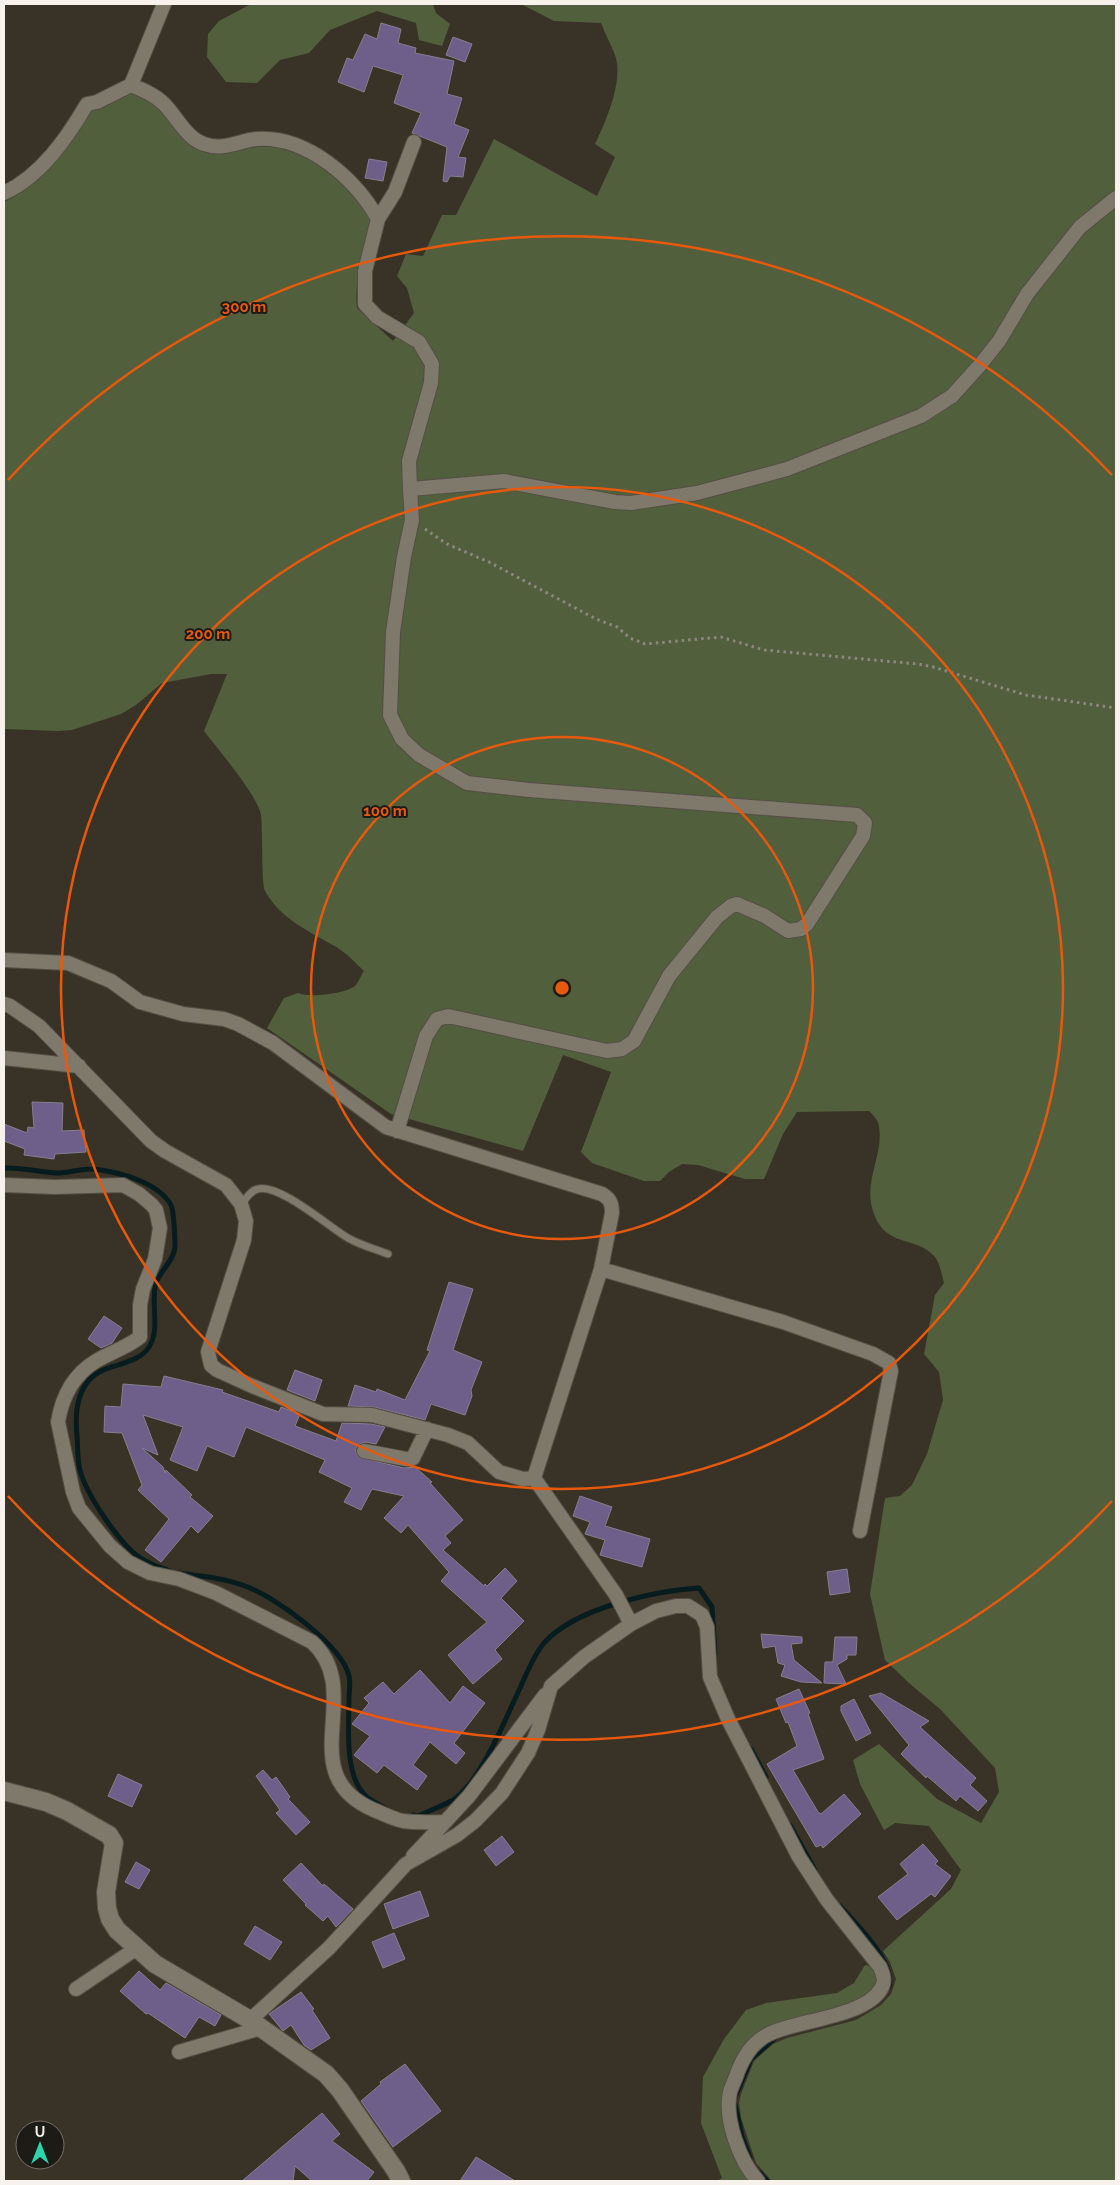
<svg xmlns="http://www.w3.org/2000/svg" width="1120" height="2185" font-family="Raleway,sans-serif">
  <style>
    .green { fill: #525f3c }
    .lines { fill: none; stroke-linecap: round; stroke-linejoin: round }
    .stream { stroke: #061c1f; stroke-width: 5 }
    .building { fill: #6d5e8a; stroke: #84808e }
    .service-casing { stroke: #544e45; stroke-width: 9 }
    .minor-casing { stroke: #544e45; stroke-width: 16 }
    .tertiary-casing { stroke: #544e45; stroke-width: 20 }
    .path { stroke: #8d887e; stroke-width: 3; stroke-dasharray: 2.5 4; stroke-linecap: butt }
    .service { stroke: #7f796c; stroke-width: 7 }
    .minor { stroke: #7f796c; stroke-width: 14 }
    .tertiary { stroke: #7f796c; stroke-width: 18 }
    .ring { fill: none; stroke: #e8590c; stroke-width: 2.5 }
    .centre { fill: #e8590c; stroke: #1d1b16; stroke-width: 2.5 }
    .ring-label { font-size: 15px; text-anchor: middle; font-weight: bold; fill: #e8590c; stroke: #1d1b16; stroke-width: 4; stroke-linejoin: round; paint-order: stroke }
  </style>
  <rect width="100%" height="100%" fill="#393327"/>
  <path class="green" d="M251,4H433L436,13L450,24L442,46L419,40L416,23L377,11L330,30L309,53L280,60L257,83L226,82L207,57L208,34L219,21Z
    M521,4H1116V2181H772L756,2163L741,2118L739,2103L741,2094L754,2061L773,2044L787,2038L856,2020L881,2005L891,1994L896,1979L890,1962L883,1951L951,1889L961,1870L929,1826L895,1823L884,1830L860,1784L853,1760L879,1744L937,1799L981,1823L999,1792L995,1768L940,1709L909,1683L885,1660L870,1594L885,1498L900,1496L912,1485L927,1454L943,1400L939,1372L924,1354L935,1295L944,1283C942,1276 940,1263 935,1257C917,1235 885,1249 873,1211C863,1181 884,1155 879,1127C879,1121 873,1115 869,1111L797,1112L783,1134L764,1179H745L698,1165L682,1164L669,1172L660,1181H644L592,1163L581,1152L611,1072L563,1055L523,1151L391,1114L267,1028L284,998L298,993C309,998 347,994 356,985C359,981 361,975 364,971C356,963 347,954 338,948C311,932 281,920 265,891C261,883 263,830 261,815C258,796 217,748 204,731L227,674H211L162,683L136,705L121,714L72,730L58,731L4,729V202C43,184 70,146 92,110L99,109L131,93C141,97 150,101 158,108C173,122 181,144 201,151C221,159 237,149 257,147C300,141 351,185 370,220C364,250 354,278 357,308L393,341L414,313L407,288L397,276L406,254L423,256L442,215H456L494,139L597,196L615,157L595,144C606,121 624,80 615,55C611,44 605,34 601,23L554,21Z
    M865,1965L878,1968L879,1987L851,2008L766,2032L726,2103L754,2181H717L722,2178L701,2123L703,2077L724,2039L746,2010L766,2003L837,1993L854,1983Z"/>
  <g class="lines">
    <path class="stream" d="M4,1168C21,1167 39,1172 57,1173C69,1173 82,1168 94,1169C119,1172 158,1182 171,1205C174,1211 175,1239 175,1247C174,1261 160,1271 156,1283C150,1303 161,1328 149,1347C136,1367 106,1362 90,1379C76,1394 75,1417 77,1436C78,1447 77,1460 80,1470C86,1494 119,1543 139,1557C148,1564 159,1567 170,1571
      M178,1573C201,1576 224,1578 245,1586C274,1596 342,1645 349,1676C351,1682 349,1691 349,1698C349,1725 344,1773 364,1794C369,1800 379,1804 386,1809
      M751,1749L766,1777
      M413,1815L418,1816C429,1811 442,1806 453,1800C481,1782 506,1717 521,1686C527,1672 534,1655 544,1643C575,1608 654,1591 699,1588L712,1607L715,1654
      M790,1825L815,1870
      M840,1906C856,1924 896,1962 889,1987
      M736,2095L751,2059L775,2038
      M735,2104L742,2136L750,2158
      M760,2173L767,2181"/>
  </g>
  <path class="building" d="M381,23L401,29L398,43L416,48L415,53L454,61L447,94L462,98L454,124L469,130L458,157L466,158L463,177L450,176L447,182L443,181L447,147L412,133L421,113L394,103L403,75L373,66L364,92L338,82L347,58L353,60L365,34L377,39Z
    M453,37L472,44L465,62L446,55Z
    M369,159L387,162L383,181L365,178Z
    M32,1102L63,1103L62,1131L84,1130L86,1152L55,1154L54,1159L24,1155L25,1149L4,1141V1124L27,1133L28,1127L34,1128Z
    M449,1282L473,1289L453,1350L482,1362L471,1390L472,1396L465,1415L431,1404L425,1420L374,1407L348,1406L355,1385L376,1392L377,1389L405,1400L430,1351L427,1350Z
    M104,1316L122,1328L112,1343L101,1348L88,1339Z
    M295,1370L322,1380L315,1401L287,1390Z
    M164,1376L223,1390L222,1392L279,1412L281,1407L300,1414L295,1426L336,1441L342,1423L371,1424L385,1427L376,1444L365,1442L358,1445L355,1450L358,1457L404,1468L415,1467L432,1482L430,1483L463,1520L445,1536L451,1543L443,1550L484,1586L485,1584L487,1586L505,1568L517,1581L501,1598L524,1621L495,1650L502,1659L473,1684L448,1655L487,1622L441,1581L449,1572L408,1525L401,1533L384,1518L404,1496L372,1489L361,1510L344,1502L352,1488L319,1472L325,1460L246,1427L234,1457L207,1446L197,1471L170,1460L183,1427L143,1415L158,1455L142,1448L163,1467L165,1473L166,1470L192,1495L190,1497L213,1516L198,1533L191,1526L161,1562L145,1550L169,1519L138,1490L142,1485L122,1433L104,1432L105,1406L121,1407L123,1384L161,1387Z
    M580,1496L612,1507L605,1526L650,1539L642,1567L600,1555L605,1540L585,1534L590,1522L573,1516Z
    M847,1569L850,1592L830,1595L827,1572Z
    M761,1634L802,1637V1643L791,1644L794,1660L822,1683L801,1682L781,1676L785,1665L778,1663L775,1646L763,1648Z
    M835,1637H857L856,1655H847V1659L837,1665L846,1684L824,1683L825,1662H833Z
    M420,1670L450,1703L463,1686L485,1703L454,1743L465,1753L456,1764L430,1742L413,1765L427,1776L417,1790L384,1765L377,1773L354,1755L370,1736L352,1724L369,1703L364,1698L383,1682L394,1694Z
    M799,1689L810,1713L808,1714L824,1759L793,1770L818,1812L821,1814L844,1794L861,1814L823,1848L821,1845L816,1847L767,1764L797,1746L788,1722L786,1723L776,1699Z
    M881,1693L929,1721L920,1727L976,1778L970,1785L987,1801L978,1811L960,1796L956,1801L927,1776L926,1778L901,1754L909,1745L869,1696Z
    M854,1699L871,1733L856,1741L841,1711V1706Z
    M263,1770L272,1780L276,1777L290,1797L288,1799L310,1822L296,1835L276,1813L280,1810L256,1776Z
    M118,1774L142,1785L132,1807L108,1796Z
    M502,1836L514,1852L496,1866L484,1850Z
    M923,1844L938,1861L935,1864L951,1876L935,1897L931,1894L897,1920L878,1897L908,1874L900,1864Z
    M136,1862L150,1870L139,1889L125,1882Z
    M301,1863L323,1886L324,1884L353,1909L336,1927L328,1916L323,1921L305,1905L306,1904L283,1880Z
    M420,1891L429,1916L393,1929L384,1904Z
    M255,1926L282,1942L270,1960L244,1944Z
    M394,1933L405,1959L383,1968L372,1942Z
    M139,1971L160,1990L166,1983L221,2015L215,2026L199,2017L185,2038L148,2013L146,2014L120,1991Z
    M301,1992L314,2009L312,2010L330,2038L311,2050L304,2045L291,2025L283,2031L269,2014Z
    M405,2064L441,2111L393,2147L361,2101L381,2084L380,2082Z
    M322,2113L340,2134L332,2141L374,2172L367,2181H312L295,2166L293,2181H242Z
    M476,2157L515,2181H460Z"/>
  <g class="lines">
    <defs>
      <path id="service" d="M241,1204C246,1199 251,1190 258,1189C279,1183 329,1227 348,1238C360,1245 375,1249 388,1254"/>
      <path id="minor" d="M131,85L164,4
        M4,193C41,176 67,138 87,104L97,102L131,85C143,90 155,95 164,104C177,117 186,138 204,144C223,151 238,141 256,139C306,135 355,178 378,219L365,271V304L377,317L419,342L432,364L431,383L409,461L410,489L504,481L615,502L631,503L697,493L787,469L921,416L952,396L980,365L999,341L1027,294L1080,227L1116,198
        M378,219L395,192L414,142
        M4,960L68,963L111,981L140,1002L183,1014L224,1019L238,1024L273,1043L386,1127L602,1194C610,1199 612,1203 612,1213L601,1269L534,1478
        M4,1004L10,1006L39,1026L151,1141L165,1151L226,1185L241,1204L246,1221L244,1240L208,1352L211,1365L217,1370L252,1386L323,1414L372,1415L448,1435L468,1443L499,1472L523,1479L534,1478L616,1595L631,1624L584,1657L551,1686L538,1730L528,1753L502,1793L475,1821L457,1835L406,1864L329,1948L250,2020
        M4,1058L79,1066
        M397,1131L426,1036L437,1019L448,1016L607,1051L622,1049L634,1041L669,976L717,917L731,906L737,904L765,916L788,931L801,929L807,924L863,836L865,823L857,815L529,790L467,783L419,755L402,739L390,715L393,632L404,557L412,520L410,489
        M4,1185L55,1187L123,1185L139,1194L152,1205L156,1210L160,1228L155,1259L143,1289L140,1305V1337C126,1348 111,1352 96,1361C73,1375 62,1397 58,1422L73,1492L79,1508L110,1546L128,1562L150,1573L179,1579L216,1593L312,1642C367,1692 290,1774 374,1810C384,1814 393,1819 403,1821C417,1823 431,1822 445,1822L469,1796L545,1695
        M601,1269L783,1322L873,1354L889,1363L891,1371L860,1531
        M364,1451L406,1459L413,1458L427,1429
        M631,1624L656,1611L676,1606H688L702,1615L707,1627L710,1677L728,1719L799,1857L827,1900L880,1967C883,1974 886,1981 881,1989C865,2017 797,2020 769,2034C754,2041 744,2056 738,2071C736,2078 732,2085 730,2092C724,2119 740,2162 758,2181
        M413,1856L445,1822
        M76,1989L137,1948
        M179,2052L261,2028"/>
      <path id="tertiary" d="M4,1791L46,1802L67,1811L109,1835L114,1843L106,1892L107,1908L110,1919L117,1930L155,1964L250,2020L326,2074L340,2090L396,2171L401,2181"/>
    </defs>
    <use href="#service" class="service-casing"/>
    <use href="#minor" class="minor-casing"/>
    <use href="#tertiary" class="tertiary-casing"/>
    <path class="path" d="M425,529L447,544L489,562L596,619L617,627L630,638L645,644L721,637L764,650L918,664L933,667L1026,695L1116,708"/>
    <use href="#service" class="service"/>
    <use href="#minor" class="minor"/>
    <use href="#tertiary" class="tertiary"/>
  </g>
  <g class="ring">
    <circle cx="562" cy="988" r="251"/>
    <circle cx="562" cy="988" r="501"/>
    <path d="M1112 1501A752 752 0 0 1 8 1496M8 480A752 752 0 0 1 1112 475"/>
  </g>
  <circle cx="562" cy="988" r="8" class="centre"/>
  <g class="ring-label">
    <text x="244" y="312">300 m</text>
    <text x="208" y="639">200 m</text>
    <text x="385" y="816">100 m</text>
  </g>
  <rect width="1120" height="2185" fill="none" stroke="#f7f3ec" stroke-width="10"/>
  <g transform="translate(40 2145)"><circle r="24" fill="#1d1b16" stroke="#74716c"/>
  <path d="M0-4L9 19L0 12L-9 19Z" fill="#2dd4ab"/>
  <text y="-8" font-size="14" font-weight="bold" text-anchor="middle" fill="#f7f3ec">U</text>
  </g>
</svg>
